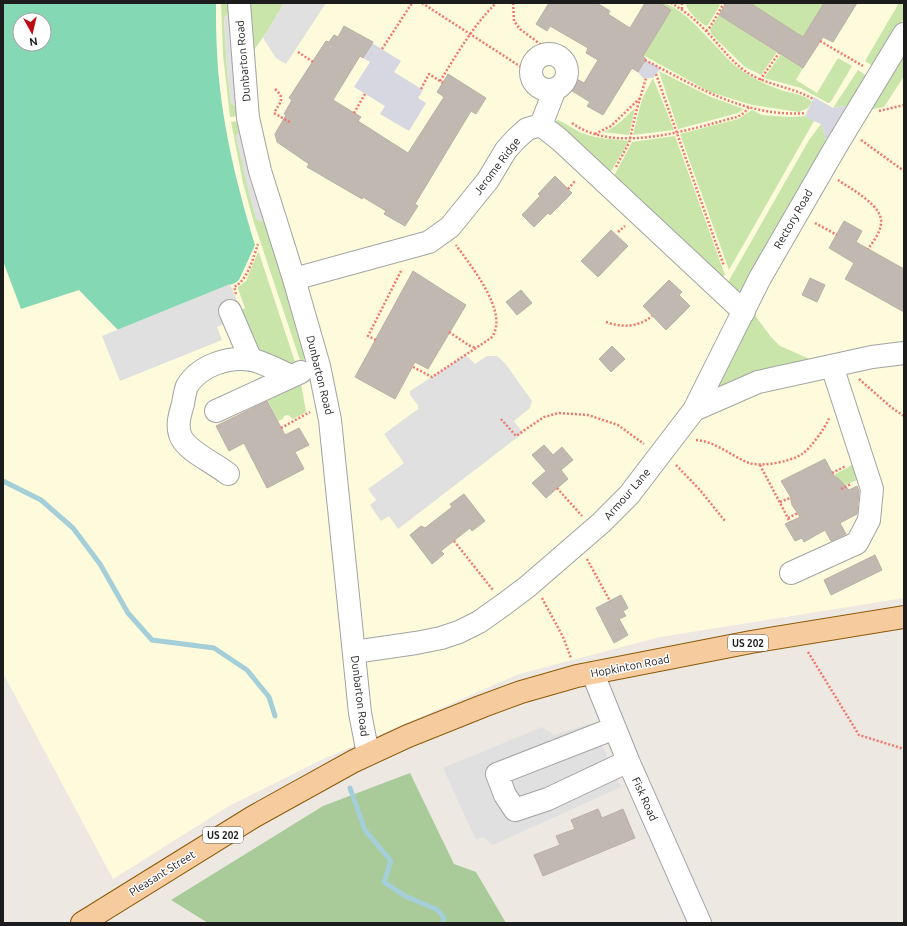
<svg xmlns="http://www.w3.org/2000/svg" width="907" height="926" font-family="Ubuntu,sans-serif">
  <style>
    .education { fill: #fdfbdb; fill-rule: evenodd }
    .grass { fill: #c9e5aa }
    .forest { fill: #a9ca99 }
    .pitch { fill: #84d8b4; fill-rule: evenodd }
    .parking { fill: #e0e0e0 }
    .plaza { fill: #d7d7e2 }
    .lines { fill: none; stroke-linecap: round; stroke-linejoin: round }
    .stream { stroke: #a4cfd8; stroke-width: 5 }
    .building { fill: #c1b8b2; stroke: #bdafa5 }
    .minor-casing { stroke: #a3a3a3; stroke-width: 24 }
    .major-casing { stroke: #8c5a08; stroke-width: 24 }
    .path { stroke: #f1766f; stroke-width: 2.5; stroke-dasharray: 2 2; stroke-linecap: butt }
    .minor { stroke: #fff; stroke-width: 22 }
    .major { stroke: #f6cc9e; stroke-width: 22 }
    .labels { text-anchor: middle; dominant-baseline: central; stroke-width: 3; stroke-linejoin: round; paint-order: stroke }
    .shield { fill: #fff; stroke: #606060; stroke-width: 1 }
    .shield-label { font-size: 10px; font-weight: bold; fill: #1c1c1c }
    .street-label { font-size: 11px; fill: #1c1c1c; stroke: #fff }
  </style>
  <rect width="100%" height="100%" fill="#ede9e2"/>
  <path class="education" d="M3,3H904V598L660,637L519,674L319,761L229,806L113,879L3,673ZM20,20H44V44H20Z"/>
  <path class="grass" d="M221,3H231V11L224,18L227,69L231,103L239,109L240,116L230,117L223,55Z
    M250,3H284L268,30L254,50L251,48Z
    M660,3C683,3 719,53 737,67C751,78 767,85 784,91C794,94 803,94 812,102L808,108L799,112L752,105L710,92L643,55L671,10Z
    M685,3H717L720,5L708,25L706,26C698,21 688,12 685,3Z
    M750,3H824L803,37Z
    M899,3H904V18L874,67L865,61Z
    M719,15L777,52L761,75L745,67L711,34L710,29Z
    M904,48V76L884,107L867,110Z
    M781,54L803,68L796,80L817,93L838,58L852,66L832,100L829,103H828L801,88L764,78Z
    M858,70L868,77L851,105L833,108Z
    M659,71L711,97L744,109L738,113L678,129Z
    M653,78L674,130L633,135L642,99Z
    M635,108L629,135L603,132C615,129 625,117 635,108Z
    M752,110L762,115L791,117L805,116L814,121L729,270L680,134L738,119Z
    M557,120C567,123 575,131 585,134C599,139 614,139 629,141L610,173L553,124Z
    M240,121L242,128L236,136L256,219L265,223L306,357L301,363L254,223L243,183L231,122Z
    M821,124L828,146L743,291L738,292L727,284L809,140Z
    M675,136L725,275L721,277L614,176L632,142Z
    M258,252L259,253L296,365H292L263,353C251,342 247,324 241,310L245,308L238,289V287L246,281Z
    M754,314L771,337L780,346L812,360L718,390L715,382Z
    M301,383L306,412L293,419L288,415L284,416L283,419L278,421L267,399Z
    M859,461L865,476L840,488L841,480L834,475Z"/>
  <path class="forest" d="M410,773L454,864L476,872L506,923H208L171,900L323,806Z"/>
  <path class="pitch" d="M3,3H216C216,19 216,36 217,52C220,117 236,183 255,245L239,280L235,283L118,330L79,290L21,309L3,261ZM20,20H44V44H20Z"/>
  <path class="parking" d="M284,3H326L286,64L276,58L263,38Z
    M231,11L239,109L231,103L227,69L224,18Z
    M242,128L254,184L265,223L256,219L247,186L236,136Z
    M230,284L243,316L217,327L222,340L120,381L102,336Z
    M466,355L475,364L487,356H497L505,363L532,401L530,408L514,421L523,433L398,529L389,516L381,521L370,505L376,500L368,489L404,463L384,434L418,409V405L410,395V391Z
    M592,723L621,787L493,845L483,837L476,840L443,768L542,727L554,735Z"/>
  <path class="plaza" d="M372,43L401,61L394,72L423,90L418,98L426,103L409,131L380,114L385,106L354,87L370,62L363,58Z
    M645,60L661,68L653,78H643L638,72Z
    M814,97L833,108L851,105L828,146L821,124L811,120L805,116Z"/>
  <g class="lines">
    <path class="stream" d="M3,481L41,500L73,528L100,564L128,613L152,640L214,648L247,670L269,697L275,716
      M350,788L365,830L391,861L384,882L405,896L438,910L444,918L443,923"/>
  </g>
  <path class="building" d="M549,3H597L610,11L608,14L630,28L645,3H660L671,10L643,56L646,59L638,72L632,68L603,115L587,106L590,102L569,89L575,78L584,83L598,60L586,53L588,48L550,26L547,31L536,24Z
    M726,3H750L803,37L824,3H857L833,42L823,37L803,68L719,15Z
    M344,26L373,42L363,58L360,56L333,100L361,117L358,121L408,153L444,97L437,92L448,74L486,98L476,114L471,111L415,204L418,206L405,226L384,214L386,211L363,197L362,199L307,167L309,164L277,142L275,134L286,115L284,114L292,100L289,98L326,41L329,42L334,35L338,37Z
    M555,176L572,193L550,215L548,213L534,227L522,215L540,196L538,194Z
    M844,221L862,231L856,242L904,269V312L845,279L854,263L829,248Z
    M611,230L628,246L598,277L581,261Z
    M413,271L466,305L428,369L415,362L395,399L355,377Z
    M810,278L825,285L817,302L802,295Z
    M669,280L682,292L679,295L690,306L666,330L643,306Z
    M521,290L532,303L517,315L506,302Z
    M612,346L625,359L611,372L599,359Z
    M267,401L285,435L299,428L309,445L295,452L304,469L267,488L244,443L229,451L216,426Z
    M544,445L553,455L562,447L573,460L561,470L568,479L546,498L532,483L546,471L532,455Z
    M825,459L834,476L838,478L849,490L857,486L859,491L857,514L840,523L846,534L831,541L825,530L804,542L802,538L795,541L785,524L800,517L792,505L790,496L781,481Z
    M464,494L485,521L472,531L470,528L441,551L444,554L432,564L410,535L421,526L425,528L452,507L450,504Z
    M875,555L882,570L831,595L824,580Z
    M621,595L628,608L623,611L626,616L619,619L628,635L614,643L596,608Z
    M598,809L602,818L623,809L635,838L543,876L534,855L560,845L556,836L575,829L571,820Z"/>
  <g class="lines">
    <defs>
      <path id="minor" d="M239,3L248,118L260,171L294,279L319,366L330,420L360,713L368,754
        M531 72a18 18 0 1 1 36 0a18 18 0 1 1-36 0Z
        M541,125L555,89
        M294,279L429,242L450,227L488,180L506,150L516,139L527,129L541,125L560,140L744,312
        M230,311L251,360
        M694,410L760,278L835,148L904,34
        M216,411L301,372
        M228,474C215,463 188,452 181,437C176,426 180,414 183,404C184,398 185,391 187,386C200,365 229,356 252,360C266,363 279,371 291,376
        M791,573L857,543L869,520L872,489L832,366
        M354,652L416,643L441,638L459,632L479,622L503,605L527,587L601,523L629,495L694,410L758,382L872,357L904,353
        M593,674L629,763L700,923
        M615,728L497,774L505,795L515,810L548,799L618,766L629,763"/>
      <path id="major" d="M82,923L253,817L354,761L408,736L483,706L521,692L577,676L751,642L904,617"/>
    </defs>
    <use href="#minor" class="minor-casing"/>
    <use href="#major" class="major-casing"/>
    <path class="path" d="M422,3L532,74
      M513,3L514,21L520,29L556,56
      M671,3C683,10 695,19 705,30C719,44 731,62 748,73C769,86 793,87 813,99
      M682,9V3
      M706,31L710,27L724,3
      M820,41L863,66
      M382,49L412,3
      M298,52L313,62
      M645,60C695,86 747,118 806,113
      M656,74L724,266
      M760,80L779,53
      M440,81C457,54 473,26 496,3
      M275,89C286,99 280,102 274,113L291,123
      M421,89L429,74L443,83
      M879,111L904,105
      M354,113L365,94
      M572,123C616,155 690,129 737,117L744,113L749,107
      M595,134L611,126L639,99
      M861,140L904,171
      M616,167L629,143L636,112L646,78
      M838,180C851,189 884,206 881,224C880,233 873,242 868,249
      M568,189L576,180
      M815,223L837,235
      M618,232L625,226
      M236,294L234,287C248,280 253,258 258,244
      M606,322C622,328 639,327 652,316
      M449,332L470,346L476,348
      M376,340L368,336L402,269
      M413,367L432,377L491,338C511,314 470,265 456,245
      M859,379L892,408L904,416
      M501,419L516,436L544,417L559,413L588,415L618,425L644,444
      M281,428L310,412
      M696,440C715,441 731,456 749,463C762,467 790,462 802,454C810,449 826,427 829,418
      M676,465L700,490L725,521
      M760,465L790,522
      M832,473L846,466
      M557,488L582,516
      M841,489L851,484
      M780,502L790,498
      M788,518L798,513
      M454,541L493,590
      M587,559L610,601
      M542,598L563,637L571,658
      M808,652L859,735L904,749"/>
    <use href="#minor" class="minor"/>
    <use href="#major" class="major"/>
  </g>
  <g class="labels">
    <g class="shield">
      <rect x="728" y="635" width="40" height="16" rx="3"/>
      <rect x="203" y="827" width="40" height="16" rx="3"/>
    </g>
    <g class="shield-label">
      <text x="748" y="643">US 202</text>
      <text x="223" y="835">US 202</text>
    </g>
    <g class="street-label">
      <text transform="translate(243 61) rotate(-95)">Dunbarton Road</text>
      <text transform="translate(497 166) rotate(-53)">Jerome Ridge</text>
      <text transform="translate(793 219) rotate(-60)">Rectory Road</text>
      <text transform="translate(320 375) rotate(76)">Dunbarton Road</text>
      <text transform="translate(627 494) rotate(-49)">Armour Lane</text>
      <text transform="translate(630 666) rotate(-11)">Hopkinton Road</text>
      <text transform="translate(360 696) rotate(83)">Dunbarton Road</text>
      <text transform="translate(645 799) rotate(66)">Fisk Road</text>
      <text transform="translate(162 873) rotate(-32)">Pleasant Street</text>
    </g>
  </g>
  <rect width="907" height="926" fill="none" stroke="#1c1c1c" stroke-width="8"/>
  <g transform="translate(32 32) rotate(172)"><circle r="19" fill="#ffffff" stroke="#a4a4a4"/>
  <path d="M0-3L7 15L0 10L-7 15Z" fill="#bd0b13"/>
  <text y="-6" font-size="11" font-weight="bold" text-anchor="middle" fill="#1c1c1c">N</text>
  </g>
</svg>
